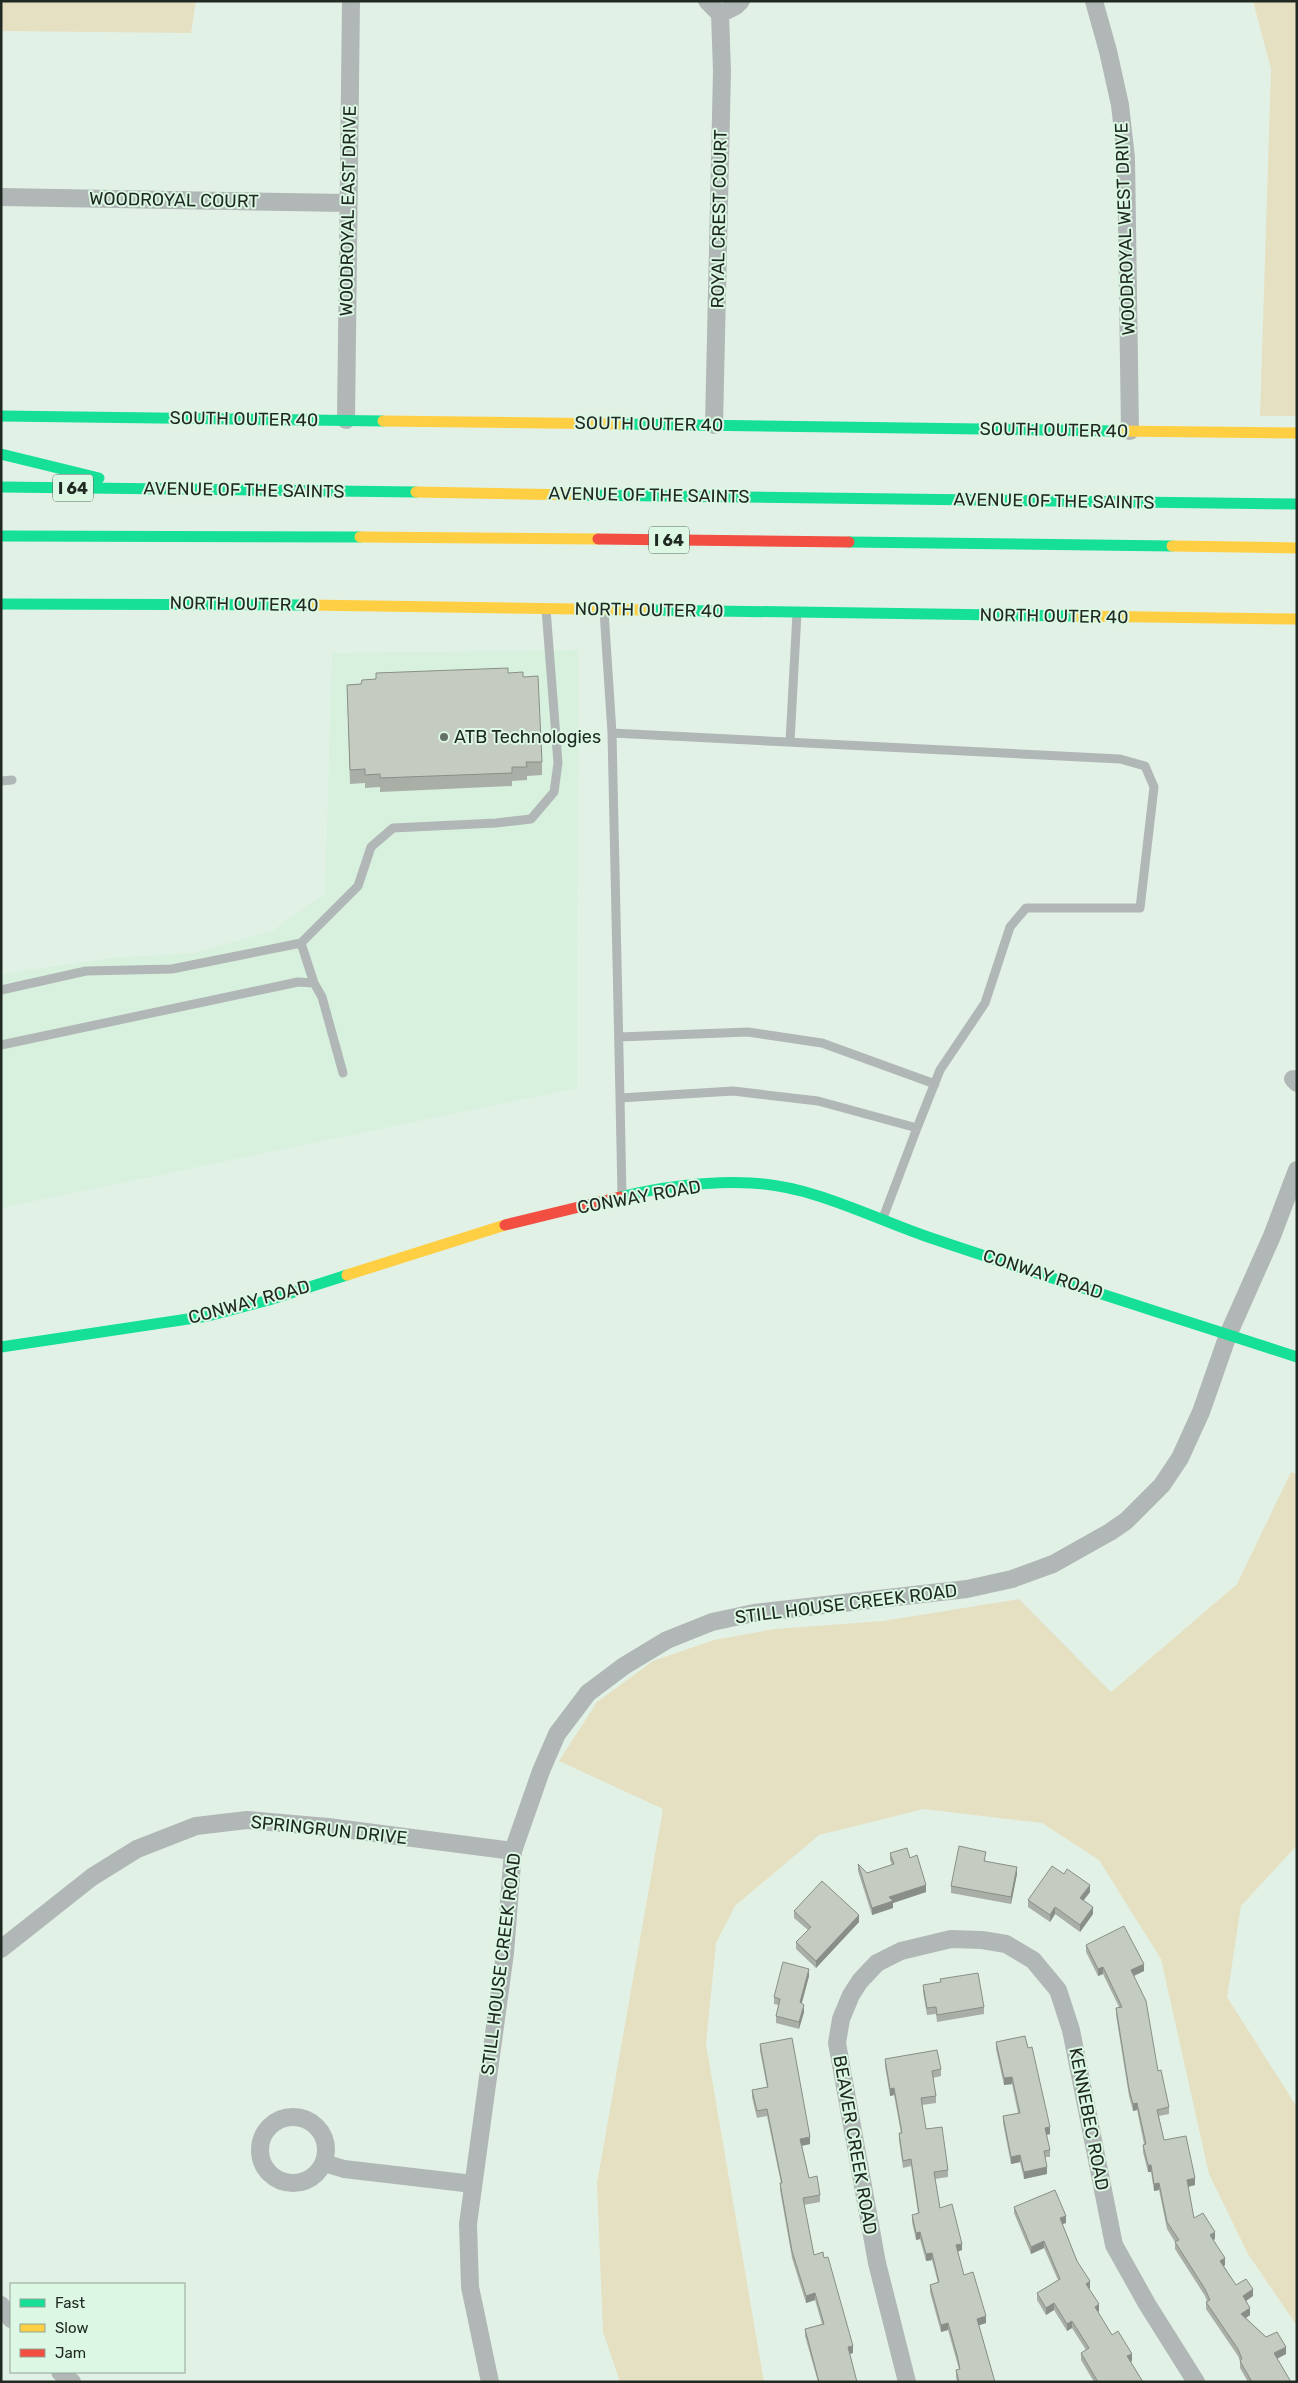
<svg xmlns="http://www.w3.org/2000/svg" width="1298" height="2383" font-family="Rubik,sans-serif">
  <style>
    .built { fill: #d8f1de }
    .green { fill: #e6e0c2 }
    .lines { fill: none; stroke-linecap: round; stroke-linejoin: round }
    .lane { stroke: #b1b7b6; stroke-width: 9 }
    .street { stroke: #b1b7b6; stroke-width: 18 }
    .fast { stroke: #16e098; stroke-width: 11 }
    .slow { stroke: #ffcf43; stroke-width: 11 }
    .jam { stroke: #f24e42; stroke-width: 11 }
    .wall { fill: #a9afa7 }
    .shaded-wall { fill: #898f88 }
    .building { fill: #c4ccc2; stroke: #898f88 }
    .poi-dot { fill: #647067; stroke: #dcf7e3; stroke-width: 2 }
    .labels { text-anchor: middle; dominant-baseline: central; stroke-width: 4; stroke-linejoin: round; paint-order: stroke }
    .shield { fill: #dcf7e3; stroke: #58685d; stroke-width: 1 }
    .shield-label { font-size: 16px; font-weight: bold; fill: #202a23 }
    .street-label { font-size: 18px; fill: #202a23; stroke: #dcf7e3 }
    .poi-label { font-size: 18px; fill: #202a23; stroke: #dcf7e3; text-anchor: start }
  </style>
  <rect width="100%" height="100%" fill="#e2f1e6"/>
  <path class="built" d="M578,650L577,1088L1,1208V974L110,958L193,953L272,931L325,894L332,653Z"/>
  <path class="green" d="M1,1H196L191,33L1,31Z
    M1253,1H1297V416H1260L1271,69Z
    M1291,1472L1297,1474V1845L1241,1906L1227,1997L1297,2107V2326L1248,2254L1209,2174L1161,1959L1099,1860L1042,1823L924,1809L819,1835L735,1906L716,1943L706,2044L764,2382H620L603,2332L597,2183L663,1809L559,1761L597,1702L653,1661L714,1640L775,1629L883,1621L1019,1599L1111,1692L1237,1584Z"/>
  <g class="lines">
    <path class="lane" d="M604,611L612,733
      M790,742L797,613
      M1,781L12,780
      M301,943L358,886L371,847L393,828L496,823L531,819L554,792L558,763L546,609
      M1,990L86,971L172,969L301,943L314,983
      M619,1037L748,1032L822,1043L935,1084
      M1,1045L298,982L314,983L322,997L343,1073
      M620,1098L612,733L1120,759L1145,766L1154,787L1140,908H1026L1010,927L985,1003L940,1070L917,1128
      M622,1195L620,1098L733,1091L818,1101L917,1128L883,1218"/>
    <path class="street" d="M707,1L720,14
      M1094,1L1108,51L1120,105L1126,158L1130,431
      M720,14L736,6L741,1
      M1,197L347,203
      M346,420L351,1
      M714,425L722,71L720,14
      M1293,1079L1297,1083
      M1,1949L92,1877L137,1849L196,1826L247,1820L328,1827L513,1851
      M260 2150a33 33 0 1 1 66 0a33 33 0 1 1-66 0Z
      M324,2163L344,2169L473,2184
      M1,2305L11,2319
      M60,2372L72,2382
      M490,2382L470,2287L468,2224L505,1953L513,1851L541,1771L557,1734L588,1693L624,1666L667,1640L712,1622L754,1613L967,1589L1012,1579L1053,1564L1110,1532L1126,1521L1162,1485L1180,1458L1201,1412L1228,1335L1272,1236L1297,1170
      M907,2382L877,2263L837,2043L841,2019L851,1995L860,1981L877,1963L901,1951L951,1939L982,1940L1006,1944L1033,1960L1058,1990L1071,2030L1114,2245L1147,2304L1196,2382"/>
    <path class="fast" d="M1,416L383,421
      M619,424L1117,431
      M1,454L99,478
      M1,487L416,492
      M575,495L1297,504
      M1,536L360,537
      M849,542L1172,546
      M1,604L308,605
      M647,610L1076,616
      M620,1197C662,1187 708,1181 751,1183C814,1186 872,1218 931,1238C1052,1279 1175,1317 1297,1357
      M1,1347L208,1316L269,1300L347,1275"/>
    <path class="slow" d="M383,421L619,424
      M1117,431L1297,433
      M416,492L575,495
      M360,537L598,539
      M1172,546L1297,548
      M308,605L647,610
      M1076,616L1297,619
      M347,1275L505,1225"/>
    <path class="jam" d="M598,539L849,542
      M505,1225L620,1197"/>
  </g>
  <path class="wall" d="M508,673L523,677L542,762V775L527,776V780L512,781V786L380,792V787L365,788V783L350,784L347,685Z
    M890,1853L910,1858L926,1892L893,1903V1908L872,1915L858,1871V1864L867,1873L892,1865L890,1860Z
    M986,1859L985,1861L1017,1874L1011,1904L951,1893V1886Z
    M1090,1892L1083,1901L1093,1914L1080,1932L1055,1914L1050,1922L1028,1907V1900Z
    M794,1911L859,1922L816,1968L796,1949V1942L808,1930L794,1918Z
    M1086,1945L1144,1971L1134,1976L1158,2071L1169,2107V2114L1159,2116L1164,2140L1195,2185L1188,2187L1194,2218L1215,2239L1213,2240L1225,2265L1224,2266L1236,2285L1253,2296L1246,2301L1250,2315L1246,2318L1266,2337L1286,2354L1277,2359L1291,2382H1248L1240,2368V2361L1238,2356L1206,2309V2302L1207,2301L1205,2296L1175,2249V2242L1167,2229L1159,2190L1154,2191L1151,2172H1148L1143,2152V2145L1144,2144L1137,2110L1133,2111L1129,2096L1116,2015V2008L1119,2007L1103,1974L1098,1976L1086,1952Z
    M809,1976L802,2003L804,2012L799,2029L776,2023V2016L779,2005L774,2004V1997Z
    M923,1985L984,2007V2014L937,2022L936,2014L927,2015L923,1992Z
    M996,2042L1028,2048L1050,2134L1046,2135L1050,2150V2157H1045L1047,2174L1024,2179L1020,2162L1011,2164L1003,2123V2116L1018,2113L1012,2084L1004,2085L996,2049Z
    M760,2044L810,2144L802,2146L809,2178L820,2195V2202L804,2205L814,2255L853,2353L850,2354L857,2382H818L805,2336V2329L822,2324L815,2300L806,2303L792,2258L780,2190V2183H781L767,2116L757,2118L752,2097V2090L767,2087L760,2051Z
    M885,2059L941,2069V2076L933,2078L936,2096V2103L922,2105L926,2129L948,2170V2177L935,2179L940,2208L962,2250L957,2252L964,2275L986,2323L979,2325L995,2382H957L956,2377V2370L959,2369L957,2362L948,2330L941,2332L930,2292V2285L938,2283L932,2260L926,2261L920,2239L916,2240L912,2222V2215L918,2213L911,2166L903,2168L899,2140V2133H901L894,2095L890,2096L885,2066Z
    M1014,2207L1066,2223L1062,2224L1077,2261L1090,2288L1089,2289L1099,2311L1098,2312L1112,2335L1132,2361L1131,2362L1143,2382H1094L1081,2360V2353L1086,2350L1072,2328L1067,2331L1054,2310L1046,2315L1037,2300V2293L1058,2280L1044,2248L1031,2254L1014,2213Z"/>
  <path class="shaded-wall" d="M1017,1867V1874L1011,1904V1897Z
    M926,1885V1892L893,1903V1908L872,1915V1908L889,1897Z
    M1090,1885V1892L1080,1905V1898Z
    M1055,1907V1914L1050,1922V1915Z
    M1093,1907V1914L1080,1932V1925Z
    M859,1915V1922L816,1968V1961Z
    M1144,1964V1971L1131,1977V1970Z
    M1103,1967V1974L1098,1976V1969Z
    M809,1969V1976L800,2009V2002Z
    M804,2005V2012L799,2029V2022Z
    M1012,2077V2084L1004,2085V2078Z
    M894,2088V2095L890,2096V2089Z
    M1137,2103V2110L1133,2111V2104Z
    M1050,2127V2134L1045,2135V2128Z
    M810,2137V2144L800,2146V2139Z
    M1020,2155V2162L1011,2164V2157Z
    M1148,2165H1151V2172H1148Z
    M1047,2167V2174L1024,2179V2172Z
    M1195,2178V2185L1187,2187V2180Z
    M1159,2183V2190L1154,2191V2184Z
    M1066,2216V2223L1060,2225V2218Z
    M920,2232V2239L916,2240V2233Z
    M1215,2232V2239L1210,2242V2235Z
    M1044,2241V2248L1031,2254V2247Z
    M962,2244V2250L956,2252V2245Z
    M932,2253V2260L926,2261V2254Z
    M1225,2258V2265L1220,2268V2261Z
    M1090,2281V2288L1086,2291V2284Z
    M1253,2289V2296L1243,2303V2296Z
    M815,2293V2300L806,2303V2296Z
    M1054,2303V2310L1046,2315V2308Z
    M1099,2304V2311L1095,2314V2307Z
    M1250,2308V2315L1241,2321V2314Z
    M986,2316V2323L977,2326V2319Z
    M1072,2321V2328L1067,2331V2324Z
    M948,2323V2330L941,2332V2325Z
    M853,2346V2353L848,2354V2347Z
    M1286,2347V2354L1274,2360V2353Z
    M1132,2354V2361L1127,2363V2356Z"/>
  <path class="building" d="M508,668V673L523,672V677L538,676L542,762H526L527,767H512V773L380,778V774L365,775V769L350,770L347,685L361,684L362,680L376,679V673Z
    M959,1846L986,1852L984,1861L1017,1867L1011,1897L951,1886Z
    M907,1848L910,1858L917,1855L926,1885L889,1897L893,1901L872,1908L858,1864L867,1873L894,1864L890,1853Z
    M1052,1866L1064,1874L1067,1869L1090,1885L1080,1898L1093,1907L1080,1925L1055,1907L1050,1915L1028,1900Z
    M822,1881L859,1915L816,1961L796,1942L811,1927L794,1911Z
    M1124,1926L1144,1964L1131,1970L1146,2001L1158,2071L1161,2070L1169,2107L1157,2110L1164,2140L1186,2136L1195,2178L1187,2180L1194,2218L1203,2213L1215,2232L1210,2235L1225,2258L1220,2261L1236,2285L1246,2279L1253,2289L1243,2296L1250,2308L1241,2314L1266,2337L1277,2332L1286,2347L1274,2353L1291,2382H1252L1240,2361L1242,2359L1238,2349L1206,2302L1210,2300L1205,2289L1175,2242L1179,2240L1167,2222L1159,2183L1154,2184L1151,2165H1148L1143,2145L1146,2144L1137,2103L1133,2104L1129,2089L1116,2008L1122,2007L1103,1967L1098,1969L1086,1945Z
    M783,1962L809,1969L800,2002L804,2005L799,2022L776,2016L780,1999L774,1997Z
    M978,1973L984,2007L937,2015L936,2007L927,2008L923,1985L941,1982L940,1979Z
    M1025,2036L1028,2048L1032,2047L1050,2127L1045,2128L1050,2150L1044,2151L1047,2167L1024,2172L1020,2155L1011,2157L1003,2116L1020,2113L1012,2077L1004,2078L996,2042Z
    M792,2038L810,2137L800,2139L809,2178L817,2176L820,2195L803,2198L814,2255L823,2252L824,2258L828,2257L853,2346L848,2347L857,2382H819L805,2329L824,2324L815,2293L806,2296L792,2251L780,2183H782L767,2109L757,2111L752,2090L768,2087L760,2044Z
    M937,2050L941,2069L932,2071L936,2096L921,2098L926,2129L942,2127L948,2170L934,2172L940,2208L952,2204L962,2244L956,2245L964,2275L973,2272L986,2316L977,2319L995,2382H959L956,2370L960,2369L957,2355L948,2323L941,2325L930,2285L939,2282L932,2253L926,2254L920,2232L916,2233L912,2215L919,2213L911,2159L903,2161L899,2133H902L894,2088L890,2089L885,2059Z
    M1055,2190L1066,2216L1060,2218L1077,2261L1090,2281L1086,2284L1099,2304L1095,2307L1112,2335L1118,2331L1132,2354L1127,2356L1143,2382H1098L1081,2353L1089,2348L1072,2321L1067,2324L1054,2303L1046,2308L1037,2293L1060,2279L1044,2241L1031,2247L1014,2207Z"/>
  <circle class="poi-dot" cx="444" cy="737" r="5"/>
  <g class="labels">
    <g class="shield">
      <rect x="53" y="474.5" width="40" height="27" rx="4"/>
      <rect x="649" y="526.5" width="40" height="27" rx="4"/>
    </g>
    <g class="shield-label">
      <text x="73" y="488">I 64</text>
      <text x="669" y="540">I 64</text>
    </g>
    <g class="street-label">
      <text transform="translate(174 200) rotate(1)">WOODROYAL COURT</text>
      <text transform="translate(348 211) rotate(-89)">WOODROYAL EAST DRIVE</text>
      <text transform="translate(719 219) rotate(-89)">ROYAL CREST COURT</text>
      <text transform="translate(1125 229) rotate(-92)">WOODROYAL WEST DRIVE</text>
      <text transform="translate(244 419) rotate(1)">SOUTH OUTER 40</text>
      <text transform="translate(649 424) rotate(1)">SOUTH OUTER 40</text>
      <text transform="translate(1054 430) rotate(1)">SOUTH OUTER 40</text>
      <text transform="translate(244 490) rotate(1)">AVENUE OF THE SAINTS</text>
      <text transform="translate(649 495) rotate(1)">AVENUE OF THE SAINTS</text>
      <text transform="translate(1054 501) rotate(1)">AVENUE OF THE SAINTS</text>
      <text transform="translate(244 604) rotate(1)">NORTH OUTER 40</text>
      <text transform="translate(649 610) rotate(1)">NORTH OUTER 40</text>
      <text transform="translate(1054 616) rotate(1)">NORTH OUTER 40</text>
      <text transform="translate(639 1197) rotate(-10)">CONWAY ROAD</text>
      <text transform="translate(1043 1274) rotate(18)">CONWAY ROAD</text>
      <text transform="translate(249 1302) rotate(-15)">CONWAY ROAD</text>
      <text transform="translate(846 1604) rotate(-7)">STILL HOUSE CREEK ROAD</text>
      <text transform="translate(329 1830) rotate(6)">SPRINGRUN DRIVE</text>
      <text transform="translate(501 1964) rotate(-83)">STILL HOUSE CREEK ROAD</text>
      <text transform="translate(1089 2119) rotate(79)">KENNEBEC ROAD</text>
      <text transform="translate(855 2145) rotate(80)">BEAVER CREEK ROAD</text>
    </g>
    <g class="poi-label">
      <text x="454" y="737">ATB Technologies</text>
    </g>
  </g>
  <rect width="1298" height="2383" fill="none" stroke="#202a23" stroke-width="5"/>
  <rect x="10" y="2283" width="175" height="90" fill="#dcf7e3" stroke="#91a596"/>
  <rect x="20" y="2299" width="25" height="8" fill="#16e098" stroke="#91a596"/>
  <text x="55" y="2308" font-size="15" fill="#202a23">Fast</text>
  <rect x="20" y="2324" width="25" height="8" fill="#ffcf43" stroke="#91a596"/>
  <text x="55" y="2333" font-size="15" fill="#202a23">Slow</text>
  <rect x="20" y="2349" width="25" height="8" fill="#f24e42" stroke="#91a596"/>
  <text x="55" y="2358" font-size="15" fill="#202a23">Jam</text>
</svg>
